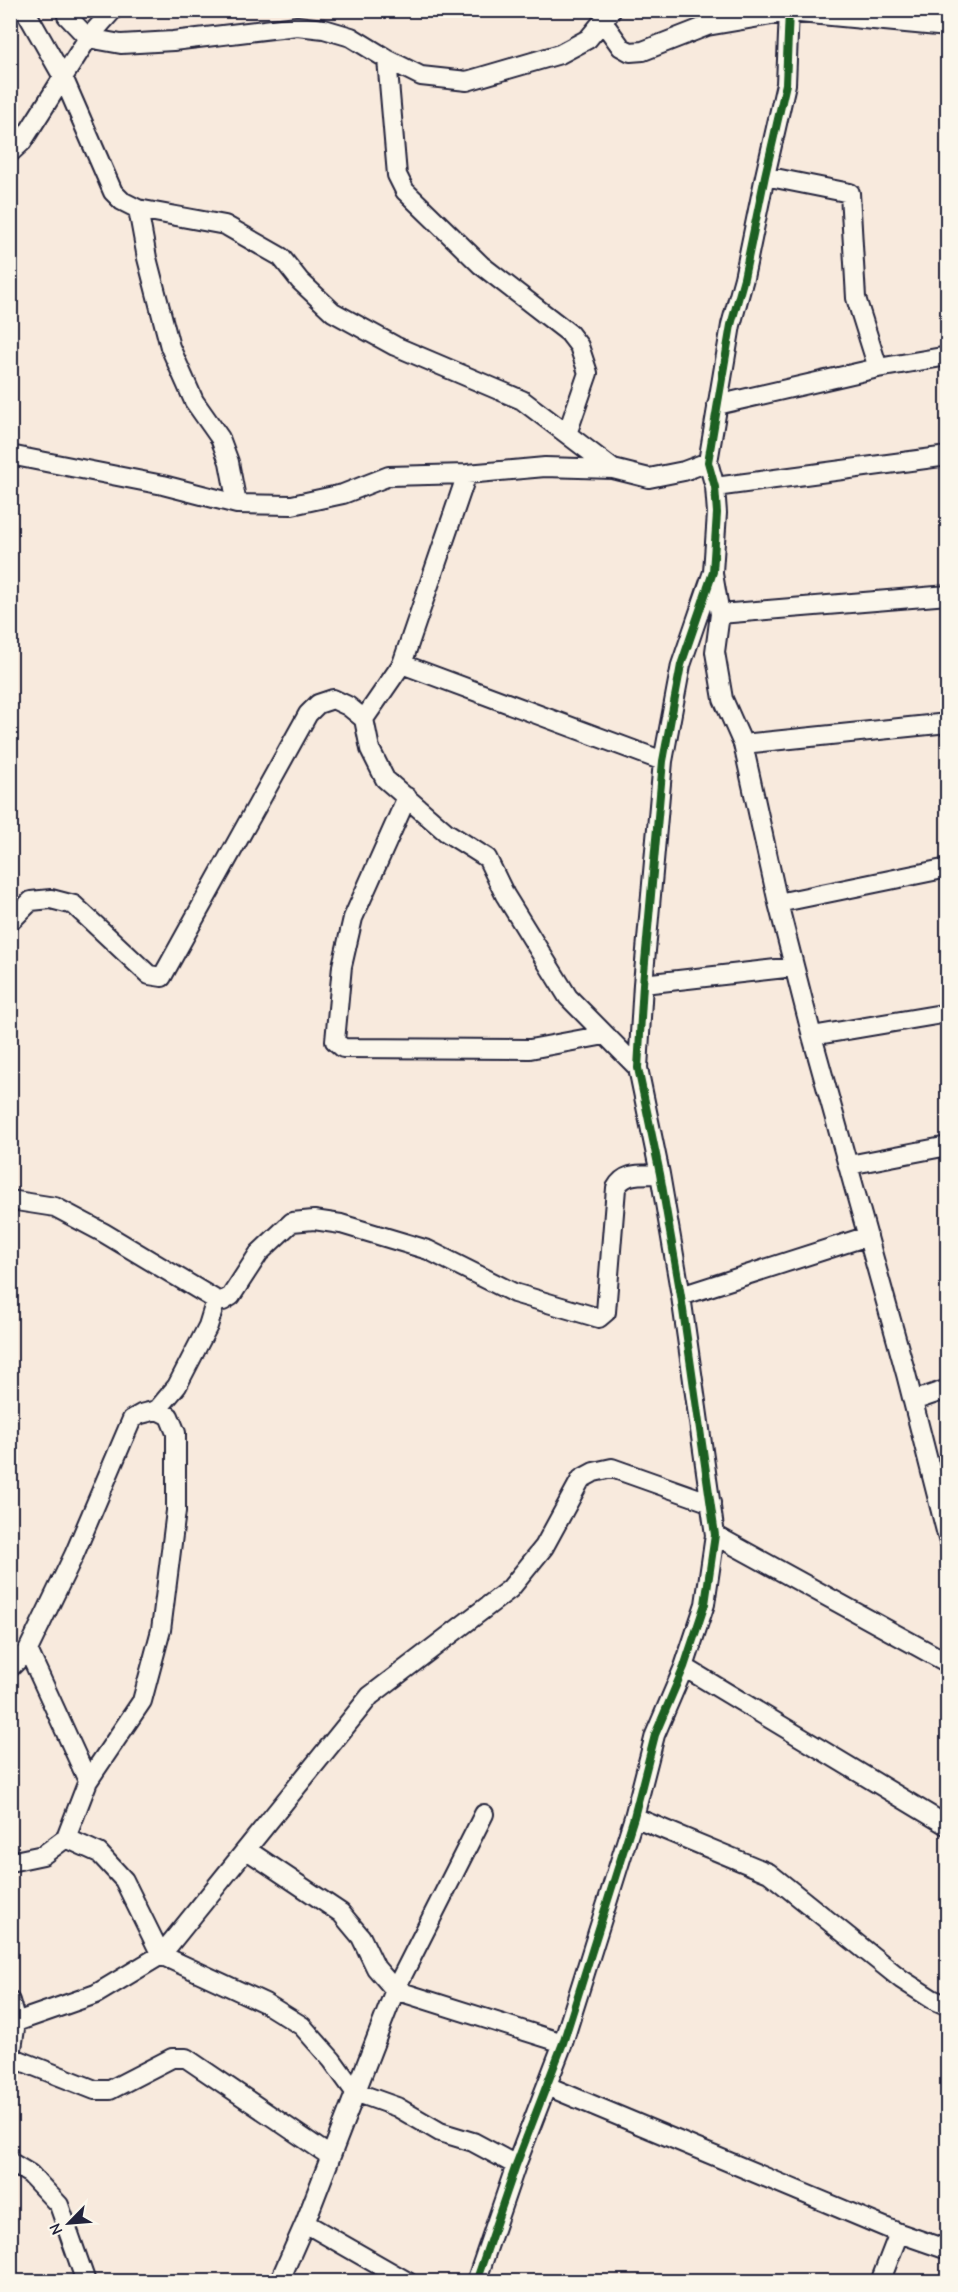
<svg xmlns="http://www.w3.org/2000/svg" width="958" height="2292" font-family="'Comic Neue',sans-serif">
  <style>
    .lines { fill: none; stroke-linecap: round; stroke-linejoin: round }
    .street-casing { stroke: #22223b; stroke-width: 22 }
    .street { stroke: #fbf7ec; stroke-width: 18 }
    .cycleway-casing { stroke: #fbf7ec; stroke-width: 11 }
    .cycleway { stroke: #1b5e20; stroke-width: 8 }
  </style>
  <rect width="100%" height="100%" fill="#f8eadd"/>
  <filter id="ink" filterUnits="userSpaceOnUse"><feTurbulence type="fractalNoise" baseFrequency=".0167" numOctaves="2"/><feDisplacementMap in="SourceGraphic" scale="12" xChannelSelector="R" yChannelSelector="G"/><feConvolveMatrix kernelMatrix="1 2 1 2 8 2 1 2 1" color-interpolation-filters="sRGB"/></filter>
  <g filter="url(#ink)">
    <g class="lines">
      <defs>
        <path id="street" d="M25,10L63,77L113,192L122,201L138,209L225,225L281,257L300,281L333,312L395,346L522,400L613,469
          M66,10L67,16L88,38L121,44L173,41L297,26L324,29L351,37L387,59L421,76L467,81L560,54L588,39L612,10
          M603,22L621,47L630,52L643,51L707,26L789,12L948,27
          M387,59L397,175L405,191L481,265L569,333L579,346L588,373L567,434
          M10,153L22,142L88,38L113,10
          M765,176L850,193L856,298L878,368
          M138,209L147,258L170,347L194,401L220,438L229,462L237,504
          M717,405L878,368L948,356
          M10,455L163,485L237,504L292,505L343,494L389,476L467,474L545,467L613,469L649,478L684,471L708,462
          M715,487L948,456
          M713,574L720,614L715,652L723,699L743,744L778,903L812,1036L906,1374L948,1539
          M720,614L948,595
          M402,664L663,761
          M364,719L402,664L467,474
          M743,744L948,723
          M407,797L353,918L342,966L335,1041L343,1048L530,1049L605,1035
          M778,903L948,868
          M10,922L31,901L51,899L74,905L149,975L162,977L308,714L318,704L333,699L348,706L364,719L370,749L385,779L446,832L487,858L505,895L568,997L638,1068
          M643,984L794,967
          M812,1036L948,1013
          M849,1165L948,1146
          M10,1200L55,1207L104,1233L216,1300L223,1301L231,1296L259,1253L292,1222L314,1220L341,1224L428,1250L514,1293L599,1318L606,1312L616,1188C625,1171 642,1175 660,1174
          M681,1296L868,1236
          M913,1401L948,1389
          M715,1535L948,1663
          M28,1650L88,1781
          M684,1667L948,1826
          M10,1668L28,1650L74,1555L132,1419L141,1414L157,1410L177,1386L208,1326L216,1300
          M634,1817L769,1873L901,1979L932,1999L948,2006
          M66,1838L99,1853L124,1880L161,1955L265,2003L302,2026L332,2060L355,2092L397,2107L440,2132L473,2142L516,2165
          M247,1850L341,1913L361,1937L376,1968L395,1990L563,2043
          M10,1862L43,1855L66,1838L88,1781L142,1701L161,1630L176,1511V1433L169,1416L157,1410
          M10,2001L16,2022L10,2062
          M16,2022L96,1994L161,1955L370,1696L510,1589L544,1547L581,1479L594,1472L612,1468L711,1503
          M11,2057L95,2090H110L172,2058H186L330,2156
          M547,2086L899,2233L948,2250
          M10,2162L30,2174L59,2205L86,2282
          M305,2223L408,2282
          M279,2282L305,2223L395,1990L484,1814
          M476,2282L516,2165L563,2043L634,1817L655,1735L684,1667L705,1604L715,1535L681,1296L660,1174L638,1068L643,984L663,761L681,665L713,572L717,513L715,487L708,462L731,325L744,278L765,176L786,84L789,10
          M880,2282L899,2233"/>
      </defs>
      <use href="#street" class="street-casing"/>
      <use href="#street" class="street"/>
      <defs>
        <path id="cycleway" d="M476,2282L516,2165L563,2043L634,1817L655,1735L684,1667L705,1604L715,1535L681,1296L660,1174L638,1068L643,984L663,761L681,665L713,572L717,513L715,487L708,462L731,325L744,278L765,176L786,84L789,10"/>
      </defs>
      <use href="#cycleway" class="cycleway-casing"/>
      <use href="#cycleway" class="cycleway"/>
    </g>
  </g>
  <rect width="958" height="2292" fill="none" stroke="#fbf7ec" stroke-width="36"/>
  <rect x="18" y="18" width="922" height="2256" fill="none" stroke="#22223b" stroke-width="2" filter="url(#ink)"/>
  <g transform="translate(69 2223) rotate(245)" stroke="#fbf7ec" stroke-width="4.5" paint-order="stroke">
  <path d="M0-4.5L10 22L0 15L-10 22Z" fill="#22223b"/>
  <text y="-9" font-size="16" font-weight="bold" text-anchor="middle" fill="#22223b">N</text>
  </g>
</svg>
